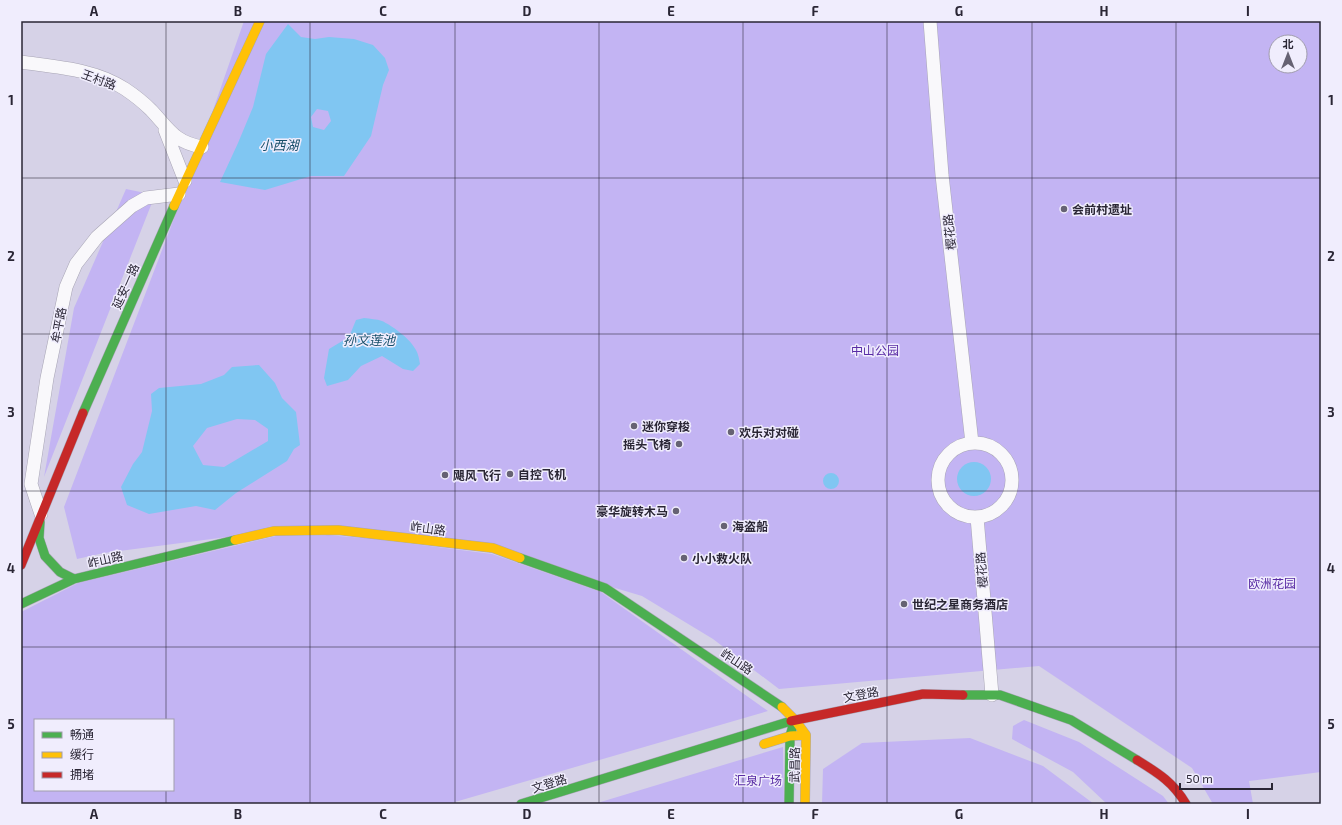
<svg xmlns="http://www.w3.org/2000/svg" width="1342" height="825" font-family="'Exo 2','Noto Sans SC',sans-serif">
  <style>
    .green { fill: #c3b4f3; fill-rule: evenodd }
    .water { fill: #80c6f2; fill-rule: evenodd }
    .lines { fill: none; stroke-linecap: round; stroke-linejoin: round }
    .street-casing { stroke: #a8a5b5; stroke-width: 14 }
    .fast-casing { stroke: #a8a5b5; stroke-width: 10 }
    .slow-casing { stroke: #a8a5b5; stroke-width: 10 }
    .jam-casing { stroke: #a8a5b5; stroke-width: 10 }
    .street { stroke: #f9f8fb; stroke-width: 13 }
    .fast { stroke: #4caf50; stroke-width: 9 }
    .slow { stroke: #ffc107; stroke-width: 9 }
    .jam { stroke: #c62828; stroke-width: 9 }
    .grid { fill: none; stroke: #2a2635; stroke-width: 1; stroke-opacity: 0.55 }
    .poi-dot { fill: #666273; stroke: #f0edfd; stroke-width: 1.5 }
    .labels { text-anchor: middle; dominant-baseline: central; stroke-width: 3; stroke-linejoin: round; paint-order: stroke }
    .street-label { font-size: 12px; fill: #2a2635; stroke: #f0edfd }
    .poi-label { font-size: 12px; font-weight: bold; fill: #2a2635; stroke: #f0edfd; text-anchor: start }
    .park-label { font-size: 12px; fill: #582ba4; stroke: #f0edfd }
    .water-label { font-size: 13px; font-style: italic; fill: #174f6a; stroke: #f0edfd }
    .neatline { fill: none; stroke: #2a2635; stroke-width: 1.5 }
    .grid-label { font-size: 13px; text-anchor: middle; font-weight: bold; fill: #2a2635 }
  </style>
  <rect width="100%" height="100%" fill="#d6d2e7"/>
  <path class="green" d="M244,21H1321V772L1249,781L1253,804H1213L1192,768L1039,666L779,689L713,639L642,596L555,570L493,548L274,531L104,553L77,559L64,507L188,182ZM1276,42H1300V66H1276Z
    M126,189L155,195L44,477L74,308Z
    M343,535L492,554L601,592L768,711L448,804H21V612L78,583L276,536ZM35,720H173V790H35Z
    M1024,720L1079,742L1163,796L1169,804H1107L1073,772L1012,739L1013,726Z
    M970,738L1043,766L1094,804H822L823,769L862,743Z
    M783,747L784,804H594Z"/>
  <path class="water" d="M288,24L301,37L315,39L329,37L354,39L373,45L385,58L389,70L383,85L371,136L344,176H311L265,190L220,182L238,143L253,107L266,54ZM317,109L328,111L331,121L324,130L313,127L311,117Z
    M364,318C370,319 377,319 382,321C391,325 409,338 414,347C418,352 419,358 420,364L413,371L403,369L382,356L361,366L348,380L327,386L324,378L329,349L349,337L356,320Z
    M259,365L275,383L282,398L296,412L300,445L294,449L287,461L236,493L215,510L196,506L149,514L127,505L121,487L133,464L142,452L152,411L151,394L159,388L201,384L224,375L232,367ZM237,419L255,420L268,429V441L224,467L203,465L193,446L207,428Z
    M957 479a17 17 0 1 1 34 0a17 17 0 1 1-34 0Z
    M823 481a8 8 0 1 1 16 0a8 8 0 1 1-16 0Z"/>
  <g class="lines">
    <defs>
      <path id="street" d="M930,21L942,175L972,443
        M21,62C56,67 95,69 125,89C134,95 143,102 151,110C169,129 174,142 202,147
        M165,130L185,181
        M938 480a37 37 0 1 1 74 0a37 37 0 1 1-74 0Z
        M41,514L31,484L47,378L66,287L76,264L97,237L132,206L146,198L179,194
        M977,517L992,695"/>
      <path id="fast" d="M83,413L174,206
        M40,522L39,538L45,556L60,572L74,579
        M520,558L605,588L782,707
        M21,604L74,579L235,540
        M963,695H1000L1071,720L1137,760
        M521,804L791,721
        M789,804L790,736L794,722"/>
      <path id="slow" d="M174,206L260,21
        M235,540L274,531L338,530L493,548L520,558
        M782,707L795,720L806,735L805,804
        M764,744L790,736L806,735"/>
      <path id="jam" d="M21,565L83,413
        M791,721L923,694L963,695
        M1137,760C1158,773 1173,782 1186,804"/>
    </defs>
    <use href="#street" class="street-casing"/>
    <use href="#fast" class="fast-casing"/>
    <use href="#slow" class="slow-casing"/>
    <use href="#jam" class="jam-casing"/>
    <use href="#street" class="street"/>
    <use href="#fast" class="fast"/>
    <use href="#slow" class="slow"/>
    <use href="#jam" class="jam"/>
  </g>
  <path class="grid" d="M166,21V720M310,21V804M455,21V804M599,21V804M743,21V804M887,21V804M1032,21V804M1176,21V804M21,178H1321M21,334H1321M21,491H1321M21,647H1321M166,790V804"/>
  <g class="poi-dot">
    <circle cx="1064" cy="209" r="4"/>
    <circle cx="634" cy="426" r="4"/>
    <circle cx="731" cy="432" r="4"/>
    <circle cx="679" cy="444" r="4"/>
    <circle cx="510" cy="474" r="4"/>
    <circle cx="445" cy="475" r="4"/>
    <circle cx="676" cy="511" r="4"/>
    <circle cx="724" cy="526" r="4"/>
    <circle cx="684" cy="558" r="4"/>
    <circle cx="904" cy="604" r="4"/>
  </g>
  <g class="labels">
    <g class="street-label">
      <text transform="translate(99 79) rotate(20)">王村路</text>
      <text transform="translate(949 232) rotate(-96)">樱花路</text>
      <text transform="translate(125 286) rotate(-66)">延安一路</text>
      <text transform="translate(58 325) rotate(-79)">牟平路</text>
      <text transform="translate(428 528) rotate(7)">岞山路</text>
      <text transform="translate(105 559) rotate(-13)">岞山路</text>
      <text transform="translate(981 570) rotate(-95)">樱花路</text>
      <text transform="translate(737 661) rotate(33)">岞山路</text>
      <text transform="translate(861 694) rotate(-11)">文登路</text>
      <text transform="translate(794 765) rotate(-89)">武昌路</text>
      <text transform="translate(549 783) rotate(-17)">文登路</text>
    </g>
    <g class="poi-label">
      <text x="1072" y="209">会前村遗址</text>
      <text x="642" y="426">迷你穿梭</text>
      <text x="739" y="432">欢乐对对碰</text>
      <text x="671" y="444" text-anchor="end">摇头飞椅</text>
      <text x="518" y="474">自控飞机</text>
      <text x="453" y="475">飓风飞行</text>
      <text x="668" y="511" text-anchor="end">豪华旋转木马</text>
      <text x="732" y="526">海盗船</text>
      <text x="692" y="558">小小救火队</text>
      <text x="912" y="604">世纪之星商务酒店</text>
    </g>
    <g class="park-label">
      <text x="875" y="350">中山公园</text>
      <text x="1272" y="583">欧洲花园</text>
      <text x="758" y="780">汇泉广场</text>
    </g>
    <g class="water-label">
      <text x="279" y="145">小西湖</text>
      <text x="369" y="340">孙文莲池</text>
    </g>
  </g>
  <rect width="1342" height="825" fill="none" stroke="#f0edfd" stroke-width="44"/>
  <rect x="34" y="719" width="140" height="72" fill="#f0edfd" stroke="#a19dad"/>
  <rect x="42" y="732" width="20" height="6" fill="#4caf50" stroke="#a19dad"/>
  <text x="70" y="739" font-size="12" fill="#2a2635">畅通</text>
  <rect x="42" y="752" width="20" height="6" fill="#ffc107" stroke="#a19dad"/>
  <text x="70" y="759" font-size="12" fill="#2a2635">缓行</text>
  <rect x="42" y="772" width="20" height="6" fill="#c62828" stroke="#a19dad"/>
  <text x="70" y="779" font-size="12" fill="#2a2635">拥堵</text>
  <g transform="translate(1288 54)"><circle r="19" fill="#f0edfd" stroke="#a19dad"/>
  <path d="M0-3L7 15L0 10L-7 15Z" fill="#666273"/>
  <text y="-6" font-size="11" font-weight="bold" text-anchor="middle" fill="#2a2635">北</text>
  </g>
  <path d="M1180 783v6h92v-6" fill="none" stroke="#2a2635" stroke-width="2"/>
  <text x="1186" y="783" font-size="12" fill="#2a2635" stroke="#f0edfd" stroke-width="3" paint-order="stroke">50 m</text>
  <rect x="22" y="22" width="1298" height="781" class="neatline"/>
  <g class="grid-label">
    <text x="94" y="16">A</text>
    <text x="238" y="16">B</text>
    <text x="383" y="16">C</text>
    <text x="527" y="16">D</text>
    <text x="671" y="16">E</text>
    <text x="815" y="16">F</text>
    <text x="959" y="16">G</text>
    <text x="1104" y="16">H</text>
    <text x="1248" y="16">I</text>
    <text x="11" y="105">1</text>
    <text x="1331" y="105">1</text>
    <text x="11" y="261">2</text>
    <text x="1331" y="261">2</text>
    <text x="11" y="417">3</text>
    <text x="1331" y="417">3</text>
    <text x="11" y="573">4</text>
    <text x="1331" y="573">4</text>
    <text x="11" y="729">5</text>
    <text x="1331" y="729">5</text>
    <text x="94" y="819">A</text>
    <text x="238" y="819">B</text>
    <text x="383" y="819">C</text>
    <text x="527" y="819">D</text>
    <text x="671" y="819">E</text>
    <text x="815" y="819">F</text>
    <text x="959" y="819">G</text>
    <text x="1104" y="819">H</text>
    <text x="1248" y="819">I</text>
  </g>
</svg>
